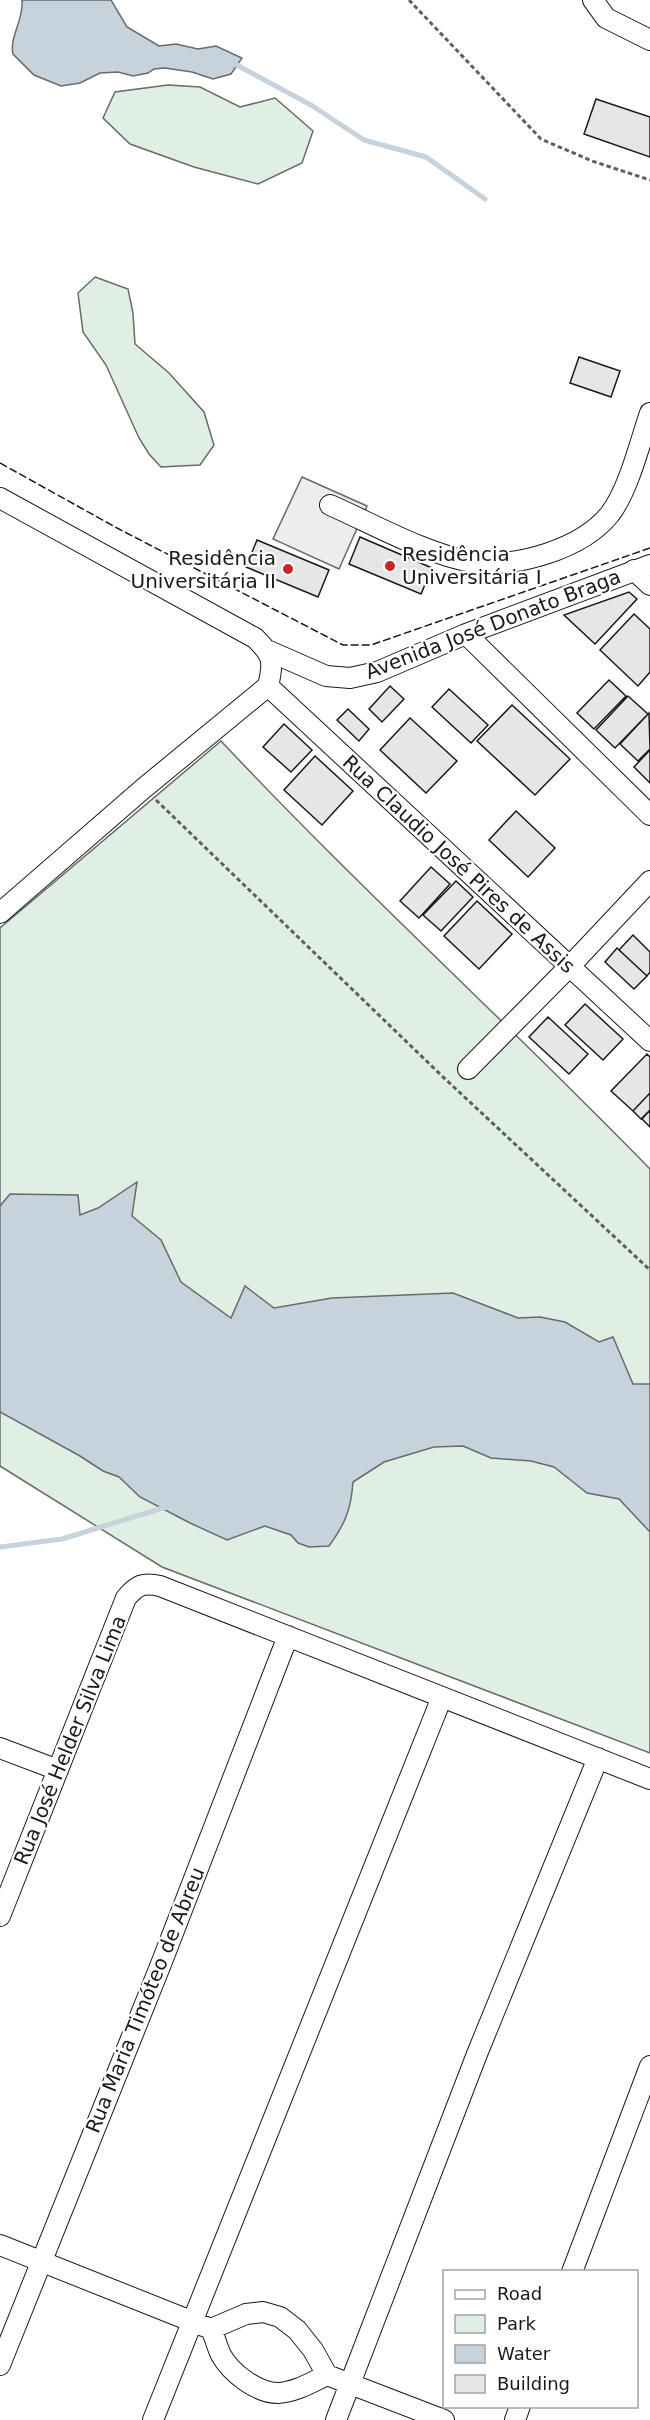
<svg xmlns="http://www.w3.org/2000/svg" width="650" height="2420" font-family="'DejaVu Sans',sans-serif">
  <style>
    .green { fill: #e0efe3; stroke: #6a6a6a; stroke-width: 1.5 }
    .parking { fill: #ededed; stroke: #6a6a6a; stroke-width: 1.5 }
    .water { fill: #c6d2dc; stroke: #6a6a6a; stroke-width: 1.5 }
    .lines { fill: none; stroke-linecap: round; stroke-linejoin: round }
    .stream { stroke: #c6d2dc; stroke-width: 5 }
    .building { fill: #e6e6e6; stroke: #1a1a1a; stroke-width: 1.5 }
    .minor-casing { stroke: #1a1a1a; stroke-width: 22 }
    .path { stroke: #5f5f5f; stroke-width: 3; stroke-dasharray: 4.5 3; stroke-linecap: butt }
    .minor { stroke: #fff; stroke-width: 20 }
    .fence { stroke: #1a1a1a; stroke-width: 1.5; stroke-dasharray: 8 3; stroke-linecap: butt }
    .poi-dot { fill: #c62828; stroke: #fff; stroke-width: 2 }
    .labels { text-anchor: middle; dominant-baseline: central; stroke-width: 4.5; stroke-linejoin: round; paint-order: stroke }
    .poi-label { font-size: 20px; fill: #1a1a1a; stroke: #fff; text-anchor: start }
    .street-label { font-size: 20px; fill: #1a1a1a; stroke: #fff }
  </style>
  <rect width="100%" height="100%" fill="#fff"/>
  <path class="green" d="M168,85L200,87L240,107L275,98L313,131L302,163L258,184L194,167L130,144L103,118L115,92Z
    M95,277L128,289L133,313L135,344L169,373L204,412L214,445L200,465L161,467L149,454L139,438L106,365L83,332L78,293Z
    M221,741C359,888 509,1024 650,1169V1753L162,1567L0,1466V928Z"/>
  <path class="parking" d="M302,477L367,506L339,569L273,539Z"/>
  <path class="water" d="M22,0H111L127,27L159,46L176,44L198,49L216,46L242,58L231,74L213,79L192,72L165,68L154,69L148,73L133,76L118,72L100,73L80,83L61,86L34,75L13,54C9,37 24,20 22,0Z
    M137,1182L132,1216L161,1240L181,1282L231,1318L245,1286L274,1308L332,1298L453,1293L518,1318L540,1317L565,1322L599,1342L613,1337L633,1384H650V1532L619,1499L587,1493L554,1467L531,1461L491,1458L463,1446L434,1447L384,1462L353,1482C351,1510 345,1524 329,1546L309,1547L298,1543L291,1535L265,1526L227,1540L190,1523L140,1497L119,1477L103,1471L80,1456L0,1412V1206L10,1194L78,1195L80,1215L98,1208Z"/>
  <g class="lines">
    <path class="stream" d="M233,63L311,105L364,140L426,157L485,199
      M0,1547L62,1539L166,1507"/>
  </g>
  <path class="building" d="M596,99L650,117V157L584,134Z
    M579,357L620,371L611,397L570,383Z
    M360,537L432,568L421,594L349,564Z
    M257,540L329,570L318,597L246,567Z
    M629,592L637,599L595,644L564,615Z
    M634,614L650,629V672L638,686L600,650Z
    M609,680L626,696L594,729L577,713Z
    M390,686L404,699L382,722L369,709Z
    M449,689L488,725L471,743L432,707Z
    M628,696L648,714L615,748L596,730Z
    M512,705L570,759L535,795L477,741Z
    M348,709L369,729L359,741L337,720Z
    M649,713L650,749L638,761L620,744Z
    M410,718L457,761L426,793L380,750Z
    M284,724L312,750L291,772L263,747Z
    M650,750V783L634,767Z
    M315,756L353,791L322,825L284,790Z
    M516,811L555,848L528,877L489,840Z
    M431,867L450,884L419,918L400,901Z
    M456,881L473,897L441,931L423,915Z
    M477,901L512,934L479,969L444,936Z
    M633,935L650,952V972L647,976L619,950Z
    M617,948L647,976L634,989L605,962Z
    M585,1004L623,1039L603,1060L565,1025Z
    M548,1017L588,1054L569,1074L529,1037Z
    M647,1054L650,1057V1093L633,1111L611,1091Z
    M650,1093V1110L641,1119L633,1111Z
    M650,1110V1127L642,1119Z"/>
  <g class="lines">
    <defs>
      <path id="minor" d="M593,0L606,18L650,40
        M0,498L255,638C273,655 274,662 268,686L144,788L0,913
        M330,505C371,523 430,556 473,562C517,568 582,549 610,514C629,489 640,442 650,413
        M634,570L650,585
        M466,634L650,815
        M269,651L326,676L350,678L377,672L466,634L650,565
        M268,686L650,1041
        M468,1069L570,966L650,881
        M0,1748L58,1770
        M0,1916L126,1598C137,1585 143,1582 160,1586L650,1779
        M0,2245L211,2329L246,2314L263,2312L280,2317L297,2330L313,2350L327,2375L444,2420
        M572,2272L650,2066
        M211,2329C215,2337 217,2347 221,2355C231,2373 257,2393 278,2393C296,2392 312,2382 327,2375
        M0,2365L161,1964L288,1636
        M153,2420L442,1697
        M336,2420L477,2054L598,1758
        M515,2420L520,2406"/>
    </defs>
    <use href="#minor" class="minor-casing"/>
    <path class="path" d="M409,0L541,139L592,161L650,180
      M156,800L442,1076L650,1270"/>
    <use href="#minor" class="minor"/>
    <path class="fence" d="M0,463L117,528L343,645H371L650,548"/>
  </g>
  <g class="poi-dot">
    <circle cx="390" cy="566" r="6"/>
    <circle cx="288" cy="569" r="6"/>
  </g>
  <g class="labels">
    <g class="poi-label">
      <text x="402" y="554">Residência<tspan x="402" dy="23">Universitária I</tspan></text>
      <text x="276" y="558" text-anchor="end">Residência<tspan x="276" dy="23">Universitária II</tspan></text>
    </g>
    <g class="street-label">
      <text transform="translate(493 624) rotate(-21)">Avenida José Donato Braga</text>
      <text transform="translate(459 864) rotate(43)">Rua Claudio José Pires de Assis</text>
      <text transform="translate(70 1740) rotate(-68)">Rua José Helder Silva Lima</text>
      <text transform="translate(145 2000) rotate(-68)">Rua Maria Timóteo de Abreu</text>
    </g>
  </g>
  <rect x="443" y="2270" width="195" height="138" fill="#ffffff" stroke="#a3a3a3" stroke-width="1.5"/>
  <rect x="455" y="2290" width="30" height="9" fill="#ffffff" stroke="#a3a3a3" stroke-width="1.5"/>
  <text x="497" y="2300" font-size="18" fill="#1a1a1a">Road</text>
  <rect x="455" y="2315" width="30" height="18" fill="#e0efe3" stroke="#a3a3a3" stroke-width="1.5"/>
  <text x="497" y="2330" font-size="18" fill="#1a1a1a">Park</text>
  <rect x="455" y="2345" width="30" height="18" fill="#c6d2dc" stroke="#a3a3a3" stroke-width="1.5"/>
  <text x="497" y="2360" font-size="18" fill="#1a1a1a">Water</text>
  <rect x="455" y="2375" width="30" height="18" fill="#e6e6e6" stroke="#a3a3a3" stroke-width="1.5"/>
  <text x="497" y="2390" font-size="18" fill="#1a1a1a">Building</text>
</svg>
